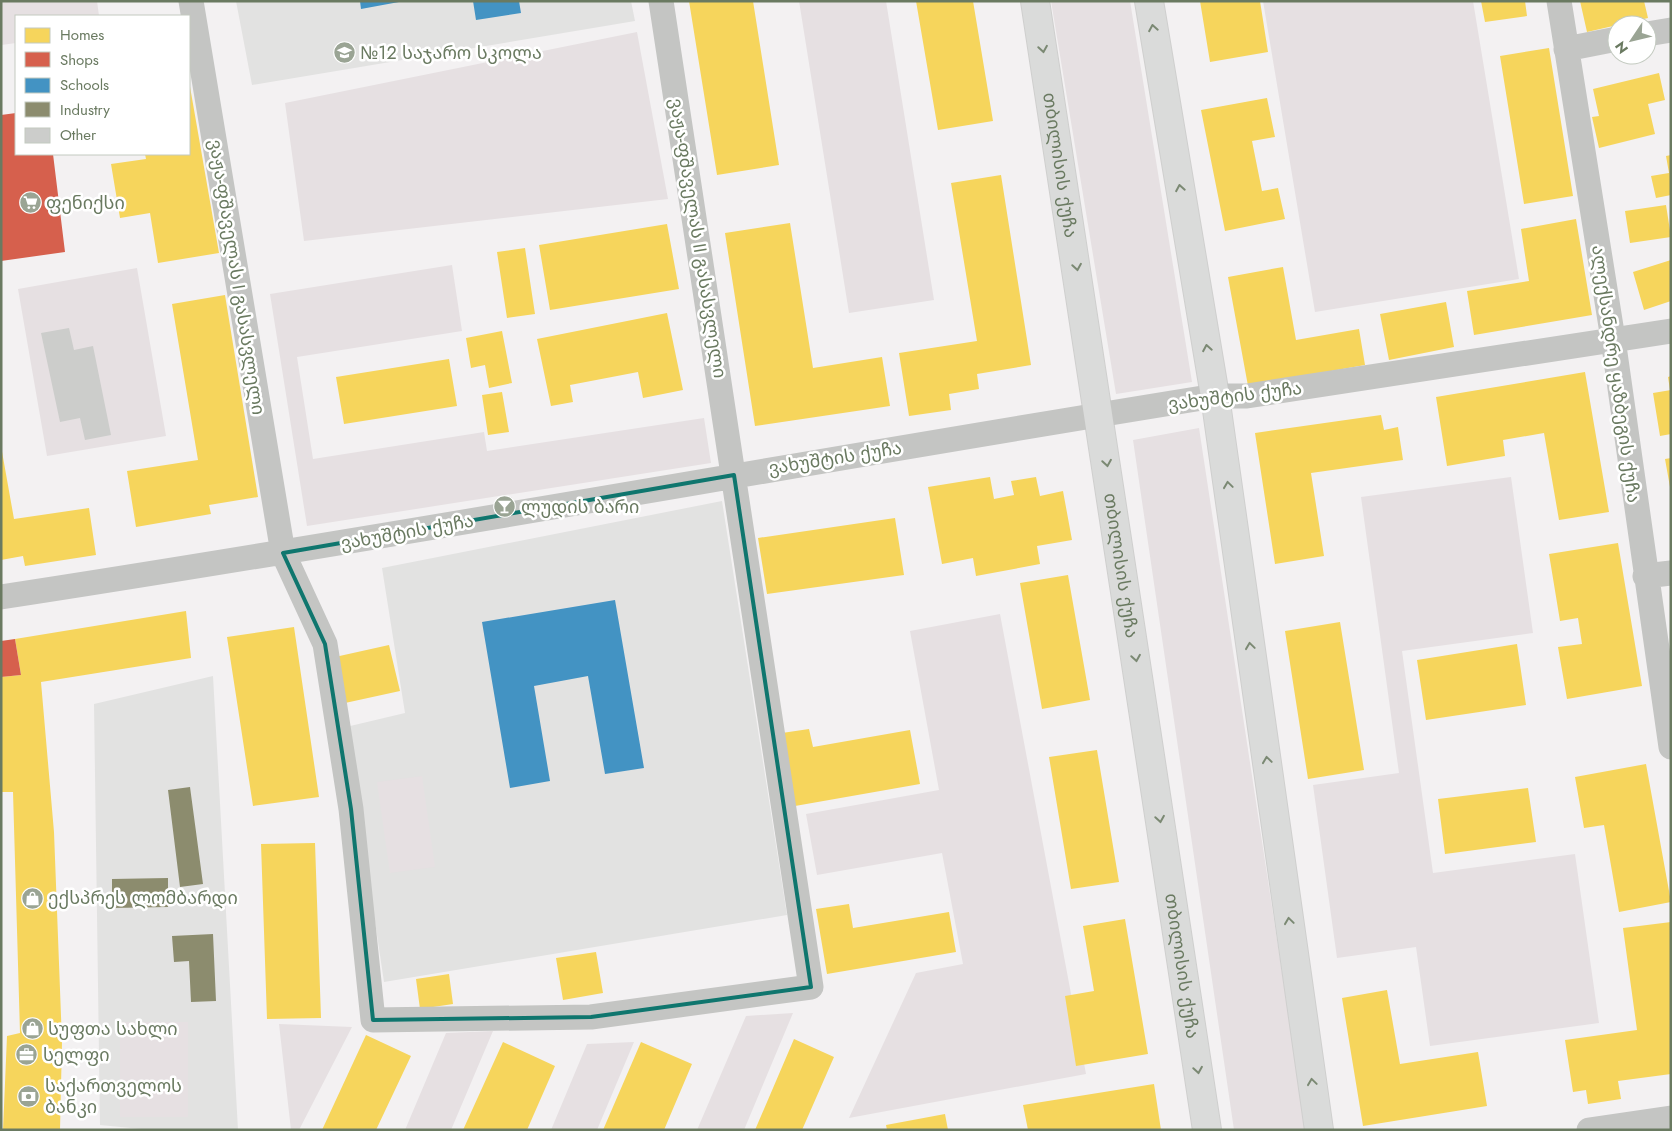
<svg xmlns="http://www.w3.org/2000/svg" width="1672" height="1131" font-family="Jost,'Noto Sans Georgian',sans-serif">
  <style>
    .built { fill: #e2e2e1 }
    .green { fill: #e6e0e2 }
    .homes { fill: #f6d55c }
    .shops { fill: #d6604d }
    .schools { fill: #4393c3 }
    .industry { fill: #8c8c6e }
    .building { fill: #cccdcb }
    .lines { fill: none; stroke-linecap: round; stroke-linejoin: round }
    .secondary-casing { stroke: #cfcfce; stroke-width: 30 }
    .street { stroke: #c4c5c3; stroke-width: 25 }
    .secondary { stroke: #dadbda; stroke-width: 28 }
    .oneway { stroke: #7b8973 }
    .marked { fill: none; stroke: #0f766e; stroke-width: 4; stroke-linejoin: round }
    .labels { text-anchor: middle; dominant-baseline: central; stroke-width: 5; stroke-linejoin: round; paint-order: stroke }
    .poi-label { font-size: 18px; fill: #6a7a61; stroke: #fff; text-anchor: start }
    .street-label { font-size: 18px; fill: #6a7a61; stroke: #fff }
  </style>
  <rect width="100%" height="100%" fill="#f3f1f2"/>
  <path class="built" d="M236,1H631L635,21L252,85Z
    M722,501L787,915L384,982L346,727L405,713L382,568Z
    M213,676L238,1130H152L100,1125L94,704Z"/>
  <path class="green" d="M1,1H97L99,16H16V43L1,45Z
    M799,1H886L934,300L849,313Z
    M1051,1H1130L1192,382L1116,394Z
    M1263,1H1473L1519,279L1315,312Z
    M637,32L668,199L304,241L285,103Z
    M452,265L462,331L297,357L313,459L484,432L487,451L704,418L711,463L307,526L270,294Z
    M137,268L166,436L47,456L18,289Z
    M1199,428L1306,1130H1234L1133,440Z
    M1511,477L1533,633L1402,651L1433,873L1575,854L1599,1023L1430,1046L1416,947L1337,958L1313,785L1399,773L1361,497Z
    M1000,614L1086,1074L849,1118L916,973L963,964L942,853L817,875L806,814L939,790L910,631Z
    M422,776L435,867L390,873L377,782Z
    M793,1013L744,1130H697L746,1016Z
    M120,1022H188V1117H120Z
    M279,1024L352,1027L299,1130H291Z
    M493,1031L451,1130H405L446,1033Z
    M634,1042L597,1130H551L587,1044Z"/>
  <path class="homes" d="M689,1H753L779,165L717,175Z
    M916,1H973L993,121L938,130Z
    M1200,1H1260L1268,52L1210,62Z
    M1481,1H1525L1527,16L1485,22Z
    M1580,1H1644L1648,18L1587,32Z
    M1549,48L1573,196L1524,204L1500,56Z
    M1659,73L1665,100L1648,104L1655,134L1599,148L1592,117L1599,116L1593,89Z
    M189,81L219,253L158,263L150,213L120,218L111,164L146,159L145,154H189Z
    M1267,98L1275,137L1252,141L1262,191L1278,188L1285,219L1225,231L1201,110Z
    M1671,155V195L1656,198L1651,176L1669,173L1666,156Z
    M1001,175L1031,365L977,374L979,389L949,394L951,410L909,416L899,353L977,341L951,183Z
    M1666,205L1671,237L1630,243L1625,211Z
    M1576,219L1592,315L1474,335L1467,291L1529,281L1521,229Z
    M790,223L813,368L882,357L890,406L755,426L725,233Z
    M667,224L679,289L550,310L539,245Z
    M525,248L535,314L507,318L497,252Z
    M1671,260V301L1644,310L1633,272Z
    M1283,267L1296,340L1359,329L1365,365L1248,386L1228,277Z
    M225,295L258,497L209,505L211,514L136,527L127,471L198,460L172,304Z
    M1446,302L1454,347L1389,360L1380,314Z
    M667,313L683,390L643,398L638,372L570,385L573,402L551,406L537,339Z
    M502,331L512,383L489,388L485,365L471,368L466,338Z
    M449,359L457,406L344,424L336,377Z
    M1585,372L1609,512L1559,520L1544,433L1503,440L1505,456L1447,466L1436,397Z
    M1671,376V390H1670L1668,377Z
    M1671,390V434L1660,436L1653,393Z
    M502,392L509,432L488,435L482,395Z
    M1381,415L1384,430L1398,427L1403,460L1311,473L1324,556L1275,564L1255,433Z
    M1,446L14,519L89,508L96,555L25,566L23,556L1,560Z
    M1671,458V486L1670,487L1665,459Z
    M990,477L994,499L1014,495L1011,481L1036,477L1040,496L1063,491L1072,540L1037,546L1040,564L976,576L973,558L942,564L928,487Z
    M895,518L904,575L767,594L758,538Z
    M1618,543L1642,686L1567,699L1558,647L1582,644L1578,618L1560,621L1549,554Z
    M1068,575L1090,700L1042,709L1020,583Z
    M186,611L191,658L41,682L54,832L62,1042L60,1130H3L7,1036L20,1033L13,792H1V677L21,675L15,639Z
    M1340,622L1364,770L1308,779L1285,631Z
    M294,627L319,797L253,806L227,637Z
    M1517,644L1526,705L1426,720L1417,660Z
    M389,645L400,691L345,703L335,657Z
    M809,729L813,747L910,730L920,784L795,806L782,733Z
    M1097,750L1119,882L1071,889L1049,757Z
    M1646,764L1671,902L1619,912L1604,825L1584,828L1575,777Z
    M1528,788L1536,842L1445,854L1438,799Z
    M315,843L321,1018L267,1019L261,844Z
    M849,904L853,928L949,912L956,952L827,974L816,909Z
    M1125,919L1148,1054L1076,1066L1065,996L1094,991L1083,926Z
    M1671,922V1074L1618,1081L1621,1099L1588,1104L1586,1090L1573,1092L1565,1040L1637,1030L1623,928Z
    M596,952L603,993L563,1000L556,958Z
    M449,974L453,1004L420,1009L416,979Z
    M1387,990L1400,1064L1478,1052L1487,1106L1363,1126L1342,998Z
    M366,1035L411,1056L376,1130H322Z
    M794,1039L834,1057L802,1130H755Z
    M503,1042L555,1066L527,1130H463Z
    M641,1042L692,1064L664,1130H603Z
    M1154,1084L1161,1130H1028L1023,1105Z
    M945,1114L948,1130H887L886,1125Z"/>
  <path class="shops" d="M16,113V154H53L65,252L1,261V115Z
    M15,639L21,675L1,677V641Z"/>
  <path class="schools" d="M360,1H399V2L361,9Z
    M473,1H519L521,13L476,20Z
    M615,600L644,768L605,774L588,676L534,686L550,781L510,788L482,622Z"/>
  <path class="industry" d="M190,787L203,884L180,887L168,790Z
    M168,878V907L112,908V879Z
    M213,934L216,1001L191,1002L189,961L174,962L172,936Z"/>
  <path class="building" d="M69,328L74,350L93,346L111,435L85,440L80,418L60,422L41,333Z"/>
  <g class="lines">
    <defs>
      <g id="secondary">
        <path id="s1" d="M1035,1L1207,1130"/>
        <path d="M1149,1L1215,396L1319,1130"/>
      </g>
    </defs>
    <use href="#secondary" class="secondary-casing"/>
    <path class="street" d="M191,1L283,553L325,644L351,809L373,1020L591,1017L811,987L661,1
      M1559,1L1613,339L1671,747
      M1647,34L1671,30
      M1566,49L1617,39
      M1645,576L1671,573
      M1,597C407,535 810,461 1215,396H1247L1671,331
      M1589,1130L1671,1118"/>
    <use href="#secondary" class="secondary"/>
  </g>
  <defs><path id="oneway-chevron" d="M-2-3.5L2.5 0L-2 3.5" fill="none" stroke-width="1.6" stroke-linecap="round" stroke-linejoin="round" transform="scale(1.25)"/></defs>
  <g class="oneway">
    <use href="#oneway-chevron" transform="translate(1153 28) rotate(-100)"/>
    <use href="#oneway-chevron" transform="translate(1043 49) rotate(81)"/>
    <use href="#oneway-chevron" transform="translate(1180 188) rotate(-100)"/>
    <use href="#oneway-chevron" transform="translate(1077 267) rotate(81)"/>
    <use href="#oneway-chevron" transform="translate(1207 348) rotate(-100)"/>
    <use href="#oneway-chevron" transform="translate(1107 463) rotate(81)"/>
    <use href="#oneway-chevron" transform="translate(1228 485) rotate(-98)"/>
    <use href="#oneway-chevron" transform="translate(1250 646) rotate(-98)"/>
    <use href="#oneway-chevron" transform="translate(1136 658) rotate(81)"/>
    <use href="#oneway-chevron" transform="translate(1267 760) rotate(-98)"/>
    <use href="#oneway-chevron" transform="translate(1160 819) rotate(81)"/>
    <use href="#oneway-chevron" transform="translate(1289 921) rotate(-98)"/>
    <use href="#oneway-chevron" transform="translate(1198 1070) rotate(81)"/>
    <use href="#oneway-chevron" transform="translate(1312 1082) rotate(-98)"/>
  </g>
  <path class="marked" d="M734,475L811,987L591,1017L373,1020L351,809L325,644L283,553Z"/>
  <defs>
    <symbol id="school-disc" viewBox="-11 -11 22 22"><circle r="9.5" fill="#9aa494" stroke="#fff"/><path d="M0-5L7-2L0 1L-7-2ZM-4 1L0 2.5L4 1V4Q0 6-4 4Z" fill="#fff"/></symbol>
    <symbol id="supermarket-disc" viewBox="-11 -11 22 22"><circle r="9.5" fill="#9aa494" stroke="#fff"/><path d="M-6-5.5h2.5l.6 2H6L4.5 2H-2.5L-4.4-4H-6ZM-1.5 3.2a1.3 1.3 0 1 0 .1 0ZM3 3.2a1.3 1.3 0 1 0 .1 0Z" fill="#fff"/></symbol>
    <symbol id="bar-disc" viewBox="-11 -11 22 22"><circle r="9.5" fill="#9aa494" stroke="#fff"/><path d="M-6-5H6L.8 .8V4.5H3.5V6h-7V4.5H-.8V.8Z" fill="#fff"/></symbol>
    <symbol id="shop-disc" viewBox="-11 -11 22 22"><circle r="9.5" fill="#9aa494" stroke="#fff"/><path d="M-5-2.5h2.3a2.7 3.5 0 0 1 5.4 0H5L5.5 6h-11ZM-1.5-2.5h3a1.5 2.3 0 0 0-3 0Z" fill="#fff"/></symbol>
    <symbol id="office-disc" viewBox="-11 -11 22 22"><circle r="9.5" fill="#9aa494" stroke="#fff"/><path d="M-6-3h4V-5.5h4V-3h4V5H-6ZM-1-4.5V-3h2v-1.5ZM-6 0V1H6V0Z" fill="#fff"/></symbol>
    <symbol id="bank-disc" viewBox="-11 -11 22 22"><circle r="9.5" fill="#9aa494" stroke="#fff"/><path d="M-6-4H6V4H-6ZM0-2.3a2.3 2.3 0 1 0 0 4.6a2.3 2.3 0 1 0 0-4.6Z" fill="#fff"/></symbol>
  </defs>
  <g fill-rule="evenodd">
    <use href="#school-disc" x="332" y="40" width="25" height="25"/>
    <use href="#supermarket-disc" x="18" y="190" width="25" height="25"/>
    <use href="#bar-disc" x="492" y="494" width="25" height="25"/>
    <use href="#shop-disc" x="20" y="886" width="25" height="25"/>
    <use href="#shop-disc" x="20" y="1016" width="25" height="25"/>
    <use href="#office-disc" x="14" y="1042" width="25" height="25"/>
    <use href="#bank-disc" x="16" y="1084" width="25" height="25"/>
  </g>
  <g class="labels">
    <g class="poi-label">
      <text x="360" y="53">№12 საჯარო სკოლა</text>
      <text x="46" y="203">ფენიქსი</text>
      <text x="521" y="507">ლუდის ბარი</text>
      <text x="48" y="898">ექსპრეს ლომბარდი</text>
      <text x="48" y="1029">სუფთა სახლი</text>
      <text x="43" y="1055">სელფი</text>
      <text x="45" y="1086">საქართველოს<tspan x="45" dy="21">ბანკი</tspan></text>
    </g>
    <g class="street-label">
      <text stroke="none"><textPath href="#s1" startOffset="166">თბილისის ქუჩა</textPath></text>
      <text transform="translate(698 238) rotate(81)">ვაჟა-ფშაველას II გასასვლელი</text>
      <text transform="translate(237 277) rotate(81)">ვაჟა-ფშაველას I გასასვლელი</text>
      <text transform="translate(1616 374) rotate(82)">ალექსანდრე ყაზბეგის ქუჩა</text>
      <text transform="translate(1235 396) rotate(-7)">ვახუშტის ქუჩა</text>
      <text transform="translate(835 458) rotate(-9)">ვახუშტის ქუჩა</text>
      <text transform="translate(407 532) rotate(-10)">ვახუშტის ქუჩა</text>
      <text stroke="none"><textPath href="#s1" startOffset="571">თბილისის ქუჩა</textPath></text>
      <text stroke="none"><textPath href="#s1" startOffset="976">თბილისის ქუჩა</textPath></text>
    </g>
  </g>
  <rect width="1672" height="1131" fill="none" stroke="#6a7a61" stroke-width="5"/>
  <rect x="15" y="15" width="175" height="140" fill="#ffffff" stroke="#c3cac0"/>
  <rect x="25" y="28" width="25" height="15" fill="#f6d55c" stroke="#c3cac0"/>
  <text x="60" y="40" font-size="15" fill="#6a7a61">Homes</text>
  <rect x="25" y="52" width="25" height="15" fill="#d6604d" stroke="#c3cac0"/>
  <text x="60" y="65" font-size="15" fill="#6a7a61">Shops</text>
  <rect x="25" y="78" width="25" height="15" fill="#4393c3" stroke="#c3cac0"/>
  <text x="60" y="90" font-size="15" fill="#6a7a61">Schools</text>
  <rect x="25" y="102" width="25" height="15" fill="#8c8c6e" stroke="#c3cac0"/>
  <text x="60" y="115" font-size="15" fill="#6a7a61">Industry</text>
  <rect x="25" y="128" width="25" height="15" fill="#cccdcb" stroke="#c3cac0"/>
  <text x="60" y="140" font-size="15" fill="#6a7a61">Other</text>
  <g transform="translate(1632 40) rotate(235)"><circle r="24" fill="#ffffff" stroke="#c3cac0"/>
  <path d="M0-4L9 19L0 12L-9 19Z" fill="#9aa494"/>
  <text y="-8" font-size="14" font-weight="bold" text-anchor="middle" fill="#6a7a61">N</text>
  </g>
</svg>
